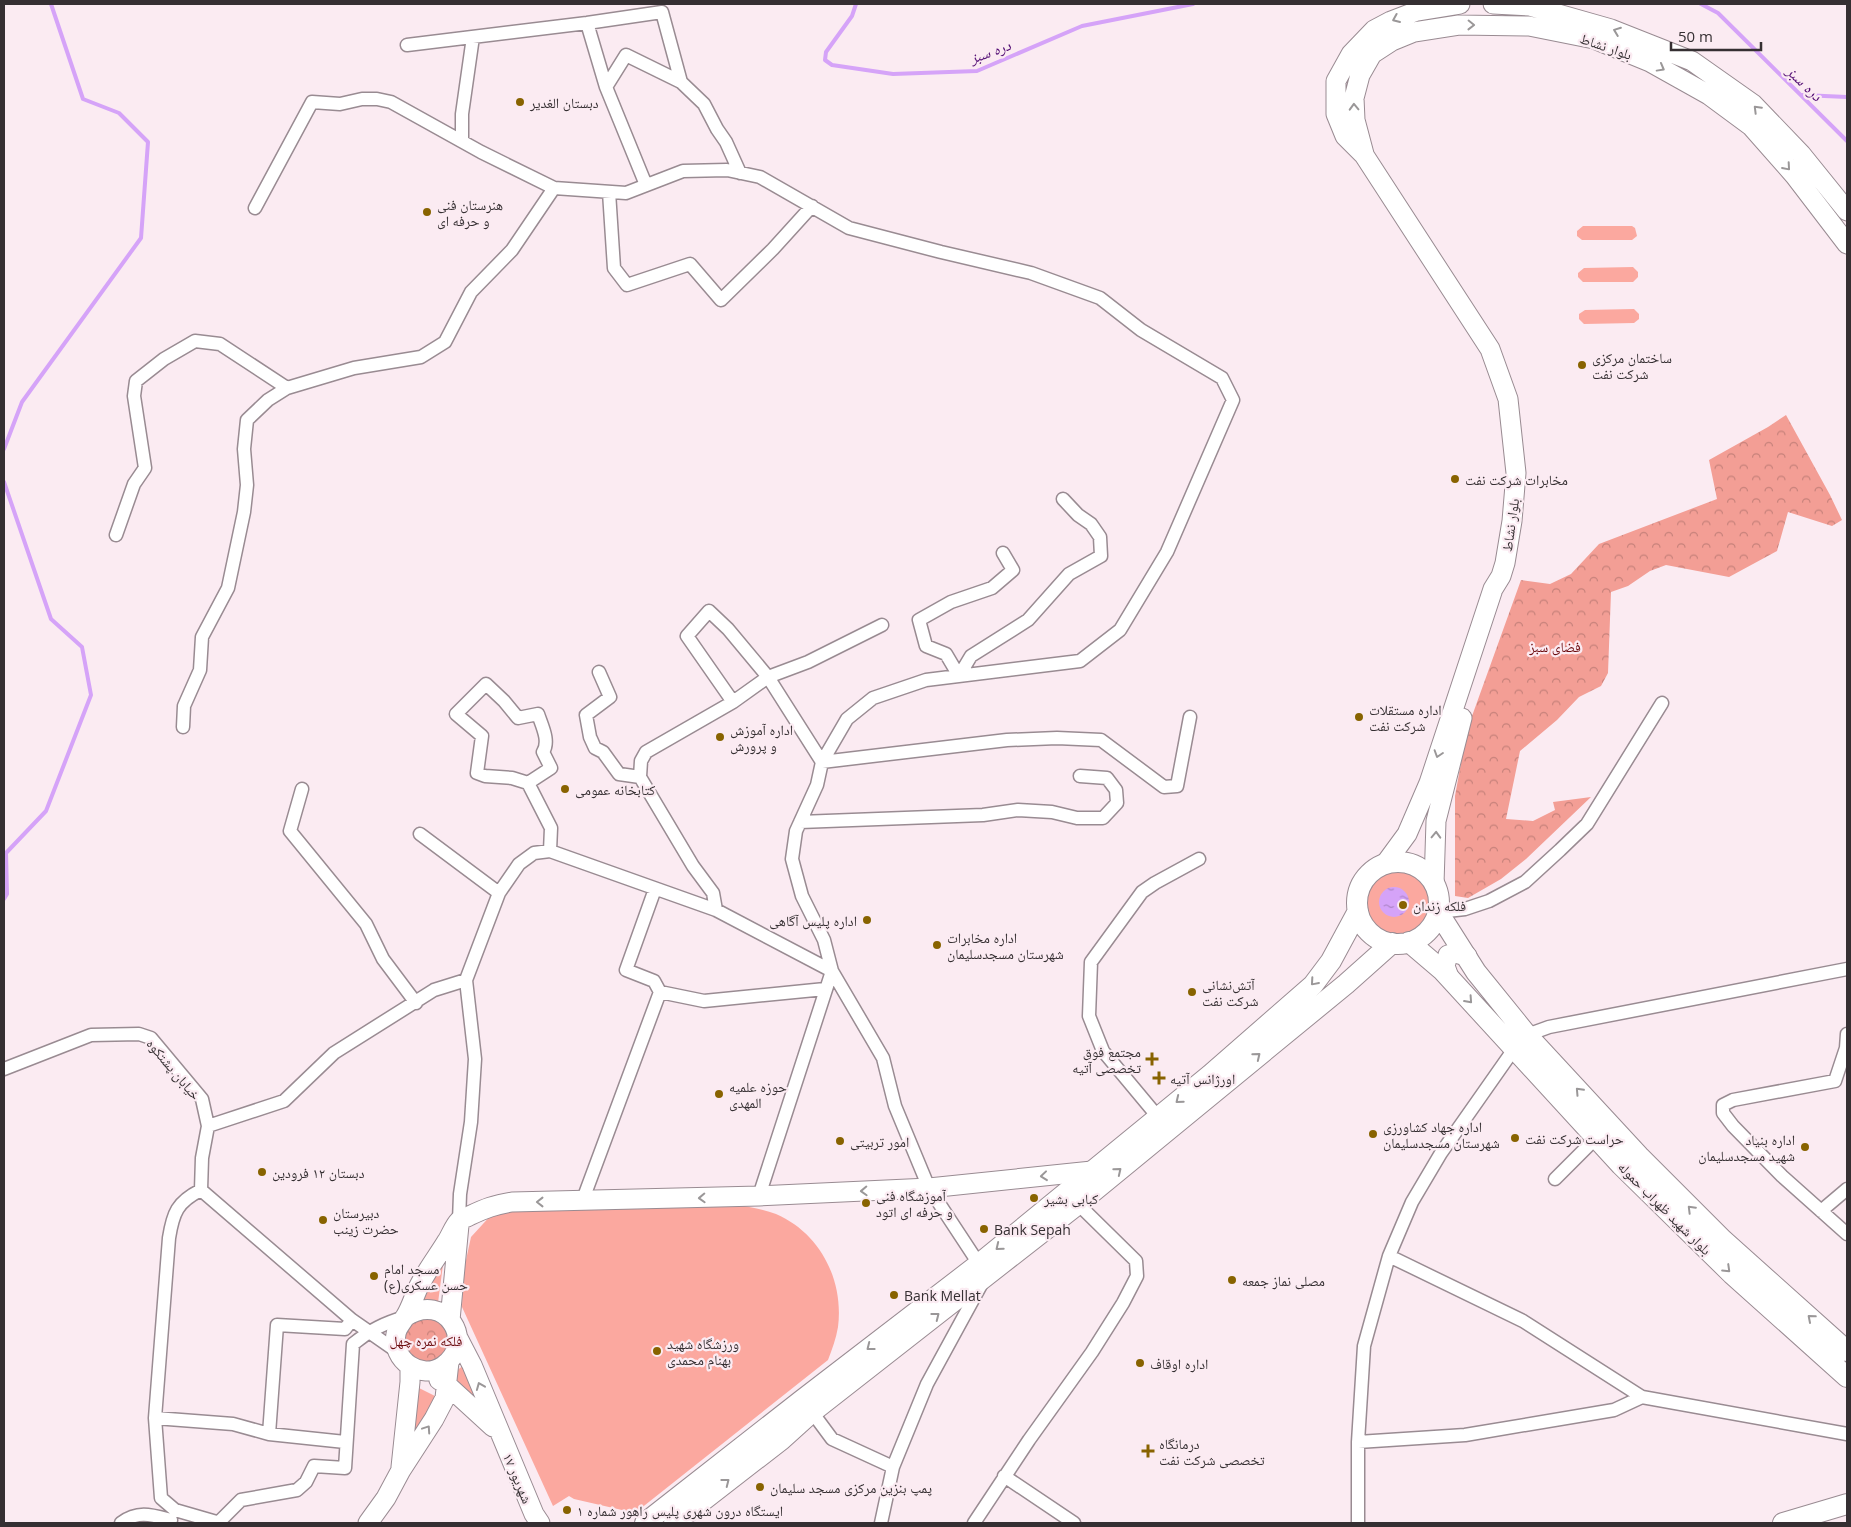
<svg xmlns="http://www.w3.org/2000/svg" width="1851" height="1527" font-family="'Open Sans','Noto Naskh Arabic',sans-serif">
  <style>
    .green { fill: #fba89f }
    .forest { fill: url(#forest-crowns) }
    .water { fill: url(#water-ripples) }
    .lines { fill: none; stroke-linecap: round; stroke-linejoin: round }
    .stream { stroke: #d5a3f8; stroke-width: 4 }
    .minor-casing { stroke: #998b92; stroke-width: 15 }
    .secondary-casing { stroke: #998b92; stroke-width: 21 }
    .primary-casing { stroke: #998b92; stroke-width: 22 }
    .minor { stroke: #fff; stroke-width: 12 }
    .secondary { stroke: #fff; stroke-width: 19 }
    .primary { stroke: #fff; stroke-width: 20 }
    .oneway { stroke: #9a9798 }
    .poi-dot { fill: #886300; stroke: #fbebf2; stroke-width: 2 }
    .labels { text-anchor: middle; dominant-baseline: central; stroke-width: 4.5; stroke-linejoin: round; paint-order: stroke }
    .street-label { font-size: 14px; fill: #352f32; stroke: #fbebf2 }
    .poi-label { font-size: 14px; fill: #352f32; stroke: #fbebf2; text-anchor: start }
    .park-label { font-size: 14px; fill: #6b0b0e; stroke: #fbebf2 }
    .water-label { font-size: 15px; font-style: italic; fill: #520c73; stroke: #fbebf2 }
  </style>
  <defs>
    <pattern id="forest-crowns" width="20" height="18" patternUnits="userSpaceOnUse" patternTransform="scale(1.25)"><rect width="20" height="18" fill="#f39e95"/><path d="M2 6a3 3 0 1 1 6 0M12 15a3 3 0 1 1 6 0" fill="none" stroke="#c6817a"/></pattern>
    <pattern id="water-ripples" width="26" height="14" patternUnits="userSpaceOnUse" patternTransform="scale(1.25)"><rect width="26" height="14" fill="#d5a3f8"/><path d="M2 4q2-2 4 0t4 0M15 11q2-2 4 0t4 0" fill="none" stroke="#ae85c9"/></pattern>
  </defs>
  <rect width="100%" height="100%" fill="#fbebf2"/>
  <path class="green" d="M1583,226H1632L1635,228L1637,236L1632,240H1582L1577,236V231Z
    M1633,267L1638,272V277L1633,282H1583L1578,277V273L1584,268Z
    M1634,309L1639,314V319L1634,323L1584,324L1579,319V314L1585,310Z
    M1363 903a33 33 0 1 1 66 0a33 33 0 1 1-66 0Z
    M735,1204C748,1207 763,1209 776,1214C820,1233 844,1280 838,1327C836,1339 832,1349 828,1360L635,1513L574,1499L569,1496L553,1506L462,1307L463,1274L471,1237L493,1213L508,1208Z
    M444,1257L438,1303L419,1299Z
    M464,1365L478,1400L475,1402L451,1375Z
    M419,1388L435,1396L437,1399L415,1436L411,1435Z"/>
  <path class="forest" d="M1786,415L1830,495L1842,520L1832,526L1788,512L1777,551L1729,577L1666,565L1650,571L1628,586L1611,592L1608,673L1601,686L1579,697L1557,720L1520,751L1506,819L1533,821L1555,810L1553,802L1591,797L1526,859L1501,879L1468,898L1455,896V796L1467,730L1521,580L1550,584L1571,574L1599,544L1717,499L1709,460L1768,427Z
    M430,1314L450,1329L449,1354L428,1366L405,1356C401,1323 399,1326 430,1314Z"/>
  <path class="water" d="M1379 902a15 15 0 1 1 30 0a15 15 0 1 1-30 0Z"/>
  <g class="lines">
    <path class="stream" d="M856,4L852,16L826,52L825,60L832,65L893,74L977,71L1082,26L1193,4
      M1701,4L1718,13L1847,141
      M1802,95L1847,97
      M4,449L22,402L141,238L148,142L119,113L83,99L51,4
      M4,482L51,619L82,647L91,695L46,811L6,853L7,894L4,899"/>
    <defs>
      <path id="minor" d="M587,23L606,87L646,185
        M407,45L587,23L662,12L681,82L704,104L717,129L726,142L740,173
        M606,87L626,55L681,82
        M462,141V114L473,37
        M609,192L614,268L627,285L690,264L721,300L773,249L812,206
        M255,208L312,102L340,104L362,99H377L391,102L481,152L554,188
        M116,535L134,484L145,468L134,396L136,381L164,359L195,341L220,344L287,388
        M1003,553L1013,570L992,588L951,602L919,620L926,646L946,654L959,676L971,656L1028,620L1069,574L1101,556L1100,537L1091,524L1078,515L1063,499
        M709,611L728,629L768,677L733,702L687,636Z
        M882,625L808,662L768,677L822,762L1007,740L1057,738L1101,740L1164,787L1177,786L1190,717
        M599,672L610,697L586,715L590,737L595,748L603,752L619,774L640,777
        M733,702L646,752L641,761L640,777L693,866L713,893L716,910L832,971L759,1196
        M183,727L184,706L200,670L202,637L228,588L244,512L247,485L244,449L247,420L268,400L287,388L354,368L421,357L445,342L471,292L512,250L554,188L626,193L683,171L727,170L760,177L849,228L941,252L1031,273L1100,298L1141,330L1222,378L1233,400L1167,552L1120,630L1080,661L926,680L873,698L847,719L822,762L817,785L796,831L792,859L802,896L824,940L832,971L883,1058L895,1106L929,1188L979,1264
        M528,783L512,778L485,776L477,773L482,736L456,714L486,684L504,701L518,718L538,714C542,726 550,741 543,752L551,768L528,783L551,828L550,851
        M302,789L290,831L366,924L383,959L416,1003
        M800,822L983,815L1018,810L1052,812L1077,818H1103L1117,803L1116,790L1107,778L1080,776
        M420,834L499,893
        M655,889L626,970L654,981L660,992
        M1438,912L1465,909L1489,901L1525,882L1560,850L1587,824L1662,703
        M1847,1034L1846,1048L1835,1081L1733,1100L1723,1105V1113L1733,1126L1782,1176L1847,1234
        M1527,1035L1549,1027L1847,969
        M4,1069L91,1035L139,1034L151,1038L202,1099L208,1126L202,1158L201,1190
        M1158,1117L1103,1051L1089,1016L1091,962L1142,892L1155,883L1199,859
        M208,1126L284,1101L334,1053L434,990L466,980
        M1555,1179L1596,1138
        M201,1190C177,1202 173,1213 169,1238L155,1418L161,1498L175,1510L220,1523
        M201,1190L352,1320L398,1352
        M582,1202L660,992L704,1001L825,989
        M1821,1211L1847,1189
        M459,1221L460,1194L471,1122L475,1059L466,980L499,893L519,864L534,853L550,851L716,910
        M1389,1256L1523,1321L1642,1397
        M812,1412L832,1439L893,1467
        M155,1418L233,1424L269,1434L277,1325L345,1329L352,1320
        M269,1434L345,1442
        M1358,1442L1465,1435L1614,1410L1642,1397L1847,1434
        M1004,1476L1074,1523
        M121,1523C138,1510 152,1515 171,1520
        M218,1523L241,1500L297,1490L306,1482L314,1466L345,1468L353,1344C370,1330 385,1323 405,1317
        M881,1523L893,1467L927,1384L981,1285
        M974,1523L1029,1440L1092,1352L1123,1303L1137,1276L1136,1261L1078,1204
        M1358,1523V1442L1364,1346L1389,1256L1412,1202L1441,1153L1514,1049"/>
      <path id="secondary" d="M1493,4L1530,6L1611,29L1692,61L1753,104L1801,154L1847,211
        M1364,154L1355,120L1354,98L1360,75L1372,54L1392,41L1414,32L1459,25L1529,26L1594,39L1650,62L1709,95L1751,126L1795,176L1847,244
        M1385,864L1407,834L1429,783L1493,589L1501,576L1505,563L1512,521L1516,473L1508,399L1490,349L1364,155L1345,136L1336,114V81L1351,54L1374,30L1391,21L1417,11L1460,4
        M1434,884L1436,821L1462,718
        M1449,977L1445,966L1448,955L1455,953L1467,956
        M405,1317C446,1290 477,1343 443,1366C421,1381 391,1360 396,1334C397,1327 402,1323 405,1317C411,1308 414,1296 419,1286C427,1270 438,1256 447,1241C451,1235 454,1226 459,1221C461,1219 466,1218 469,1216C486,1208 494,1205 512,1202L759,1196L929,1188L1092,1171
        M450,1320L459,1225
        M457,1336L472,1365L534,1514L540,1523
        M439,1380L446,1384L493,1427
        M401,1467L410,1382V1366
        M368,1523L386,1498L401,1470L434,1419L445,1398L449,1362"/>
      <path id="primary" d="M1357 903a41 41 0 1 1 82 0a41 41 0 1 1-82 0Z
        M1438,912L1476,972L1527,1035L1639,1156L1723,1240L1847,1351
        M1409,942L1443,971L1621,1165L1732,1274L1847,1377
        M645,1523L802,1400L979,1264L1210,1075L1313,985L1331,961L1358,911
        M674,1523L781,1440L812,1412L1078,1204L1346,984L1392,943
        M1783,1523L1847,1504"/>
    </defs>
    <use href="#minor" class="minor-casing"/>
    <use href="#secondary" class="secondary-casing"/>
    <use href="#primary" class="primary-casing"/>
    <use href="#minor" class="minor"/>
    <use href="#secondary" class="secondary"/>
    <use href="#primary" class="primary"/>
  </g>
  <defs><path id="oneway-chevron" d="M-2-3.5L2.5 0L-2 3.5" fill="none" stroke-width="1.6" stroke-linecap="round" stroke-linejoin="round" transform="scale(1.25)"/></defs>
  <g class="oneway">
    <use href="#oneway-chevron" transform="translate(1396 19) rotate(157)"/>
    <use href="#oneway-chevron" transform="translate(1471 25) rotate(1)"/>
    <use href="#oneway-chevron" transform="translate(1617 31) rotate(-159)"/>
    <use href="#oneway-chevron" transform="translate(1661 68) rotate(29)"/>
    <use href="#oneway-chevron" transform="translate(1354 107) rotate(-92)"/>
    <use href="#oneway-chevron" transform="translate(1757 109) rotate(-135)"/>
    <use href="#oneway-chevron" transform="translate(1787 167) rotate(49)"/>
    <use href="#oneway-chevron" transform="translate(1438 754) rotate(108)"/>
    <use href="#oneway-chevron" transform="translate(1436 835) rotate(-88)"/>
    <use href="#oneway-chevron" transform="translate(1314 982) rotate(131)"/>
    <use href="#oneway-chevron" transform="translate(1469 1000) rotate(48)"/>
    <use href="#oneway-chevron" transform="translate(1257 1056) rotate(-39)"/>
    <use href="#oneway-chevron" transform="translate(1579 1091) rotate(-133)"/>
    <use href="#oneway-chevron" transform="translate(1179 1100) rotate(141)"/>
    <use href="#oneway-chevron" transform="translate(1118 1171) rotate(-39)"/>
    <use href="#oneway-chevron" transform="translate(1044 1176) rotate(174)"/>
    <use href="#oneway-chevron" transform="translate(864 1191) rotate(178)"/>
    <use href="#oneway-chevron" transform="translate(702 1198) rotate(178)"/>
    <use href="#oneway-chevron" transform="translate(540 1202) rotate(180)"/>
    <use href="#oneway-chevron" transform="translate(1691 1209) rotate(-135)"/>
    <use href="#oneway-chevron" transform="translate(999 1247) rotate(141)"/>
    <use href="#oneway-chevron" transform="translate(1727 1269) rotate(44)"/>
    <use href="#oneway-chevron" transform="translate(936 1316) rotate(-38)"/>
    <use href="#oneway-chevron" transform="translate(1811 1318) rotate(-139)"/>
    <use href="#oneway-chevron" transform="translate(870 1347) rotate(142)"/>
    <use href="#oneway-chevron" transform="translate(480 1386) rotate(-112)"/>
    <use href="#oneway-chevron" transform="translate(427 1429) rotate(-56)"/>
    <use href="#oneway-chevron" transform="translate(726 1482) rotate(-38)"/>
  </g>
  <g class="poi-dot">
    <circle cx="520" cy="102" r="5"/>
    <circle cx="427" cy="212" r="5"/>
    <circle cx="1582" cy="365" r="5"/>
    <circle cx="1455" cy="479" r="5"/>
    <circle cx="1359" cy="717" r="5"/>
    <circle cx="720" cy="737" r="5"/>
    <circle cx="565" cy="789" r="5"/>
    <circle cx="1403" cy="905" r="5"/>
    <circle cx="867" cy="920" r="5"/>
    <circle cx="937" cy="945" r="5"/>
    <circle cx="1192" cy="992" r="5"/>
    <path d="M1149.5 1051.5h5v5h5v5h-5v5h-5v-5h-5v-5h5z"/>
    <path d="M1156.5 1070.5h5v5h5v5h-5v5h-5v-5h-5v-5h5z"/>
    <circle cx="719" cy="1094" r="5"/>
    <circle cx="1373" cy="1134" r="5"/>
    <circle cx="1515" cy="1138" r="5"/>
    <circle cx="840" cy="1141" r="5"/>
    <circle cx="1805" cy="1147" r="5"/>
    <circle cx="262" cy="1172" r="5"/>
    <circle cx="1034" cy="1198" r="5"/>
    <circle cx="866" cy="1203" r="5"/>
    <circle cx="323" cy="1220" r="5"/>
    <circle cx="984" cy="1229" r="5"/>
    <circle cx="374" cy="1276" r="5"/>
    <circle cx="1232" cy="1280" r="5"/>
    <circle cx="894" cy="1295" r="5"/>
    <circle cx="657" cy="1351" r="5"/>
    <circle cx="1140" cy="1363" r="5"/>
    <path d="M1145.5 1443.5h5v5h5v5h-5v5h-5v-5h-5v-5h5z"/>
    <circle cx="760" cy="1487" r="5"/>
    <circle cx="567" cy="1510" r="5"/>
  </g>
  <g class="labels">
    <g class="street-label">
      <text transform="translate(1606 46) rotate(19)">بلوار نشاط</text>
      <text transform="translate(1510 525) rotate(-82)">بلوار نشاط</text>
      <text transform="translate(174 1069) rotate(50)">خیابان پشتکوه</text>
      <text transform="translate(1665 1208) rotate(45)">بلوار شهید ظهراب حموله</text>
      <text transform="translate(518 1478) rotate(67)">۱۷ شهریور</text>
    </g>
    <g class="poi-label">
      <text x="530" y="102">دبستان الغدیر</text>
      <text x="437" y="204">هنرستان فنی<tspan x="437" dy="16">و حرفه ای</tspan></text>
      <text x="1592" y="357">ساختمان مرکزی<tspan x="1592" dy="16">شرکت نفت</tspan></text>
      <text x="1465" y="479">مخابرات شرکت نفت</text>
      <text x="1369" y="709">اداره مستقلات<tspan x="1369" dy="16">شرکت نفت</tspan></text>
      <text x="730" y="729">اداره آموزش<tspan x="730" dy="16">و پرورش</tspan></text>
      <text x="575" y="789">کتابخانه عمومی</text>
      <text x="1413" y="905">فلکه زندان</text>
      <text x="857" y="920" text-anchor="end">اداره پلیس آگاهی</text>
      <text x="947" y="937">اداره مخابرات<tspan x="947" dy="16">شهرستان مسجدسلیمان</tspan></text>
      <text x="1202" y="984">آتش‌نشانی<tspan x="1202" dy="16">شرکت نفت</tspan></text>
      <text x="1141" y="1051" text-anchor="end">مجتمع فوق<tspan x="1141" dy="16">تخصصی آتیه</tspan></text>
      <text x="1170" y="1078">اورژانس آتیه</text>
      <text x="729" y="1086">حوزه علمیه<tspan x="729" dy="16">المهدی</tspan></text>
      <text x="1383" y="1126">اداره جهاد کشاورزی<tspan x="1383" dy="16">شهرستان مسجدسلیمان</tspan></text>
      <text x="1525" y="1138">حراست شرکت نفت</text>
      <text x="1795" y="1139" text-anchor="end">اداره بنیاد<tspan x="1795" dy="16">شهید مسجدسلیمان</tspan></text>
      <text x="850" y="1141">امور تربیتی</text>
      <text x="272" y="1172">دبستان ۱۲ فرودین</text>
      <text x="876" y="1195">آموزشگاه فنی<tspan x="876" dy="16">و حرفه ای اتود</tspan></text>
      <text x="1044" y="1198">کبابی بشیر</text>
      <text x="333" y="1212">دبیرستان<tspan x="333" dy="16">حضرت زینب</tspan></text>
      <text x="994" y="1229">Bank Sepah</text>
      <text x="384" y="1268">مسجد امام<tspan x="384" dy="16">حسن عسکری(ع)</tspan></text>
      <text x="1242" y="1280">مصلی نماز جمعه</text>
      <text x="904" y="1295">Bank Mellat</text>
      <text x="667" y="1343">ورزشگاه شهید<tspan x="667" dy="16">بهنام محمدی</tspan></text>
      <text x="1150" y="1363">اداره اوقاف</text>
      <text x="1159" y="1443">درمانگاه<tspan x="1159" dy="16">تخصصی شرکت نفت</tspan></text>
      <text x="770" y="1487">پمپ بنزین مرکزی مسجد سلیمان</text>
      <text x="577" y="1510">ایستگاه درون شهری پلیس راهور شماره ۱</text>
    </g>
    <g class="park-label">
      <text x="1555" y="646">فضای سبز</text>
      <text x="426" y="1340">فلکه نمره چهل</text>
    </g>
    <g class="water-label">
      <text transform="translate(990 51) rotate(-20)">دره سبز</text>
      <text transform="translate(1805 83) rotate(44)">دره سبز</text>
    </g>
  </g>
  <rect width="1851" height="1527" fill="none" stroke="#352f32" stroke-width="10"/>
  <path d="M1671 42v8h90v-8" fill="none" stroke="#352f32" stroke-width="2.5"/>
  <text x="1678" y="42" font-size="15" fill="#352f32" stroke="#fbebf2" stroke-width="4" paint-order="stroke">50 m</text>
</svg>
